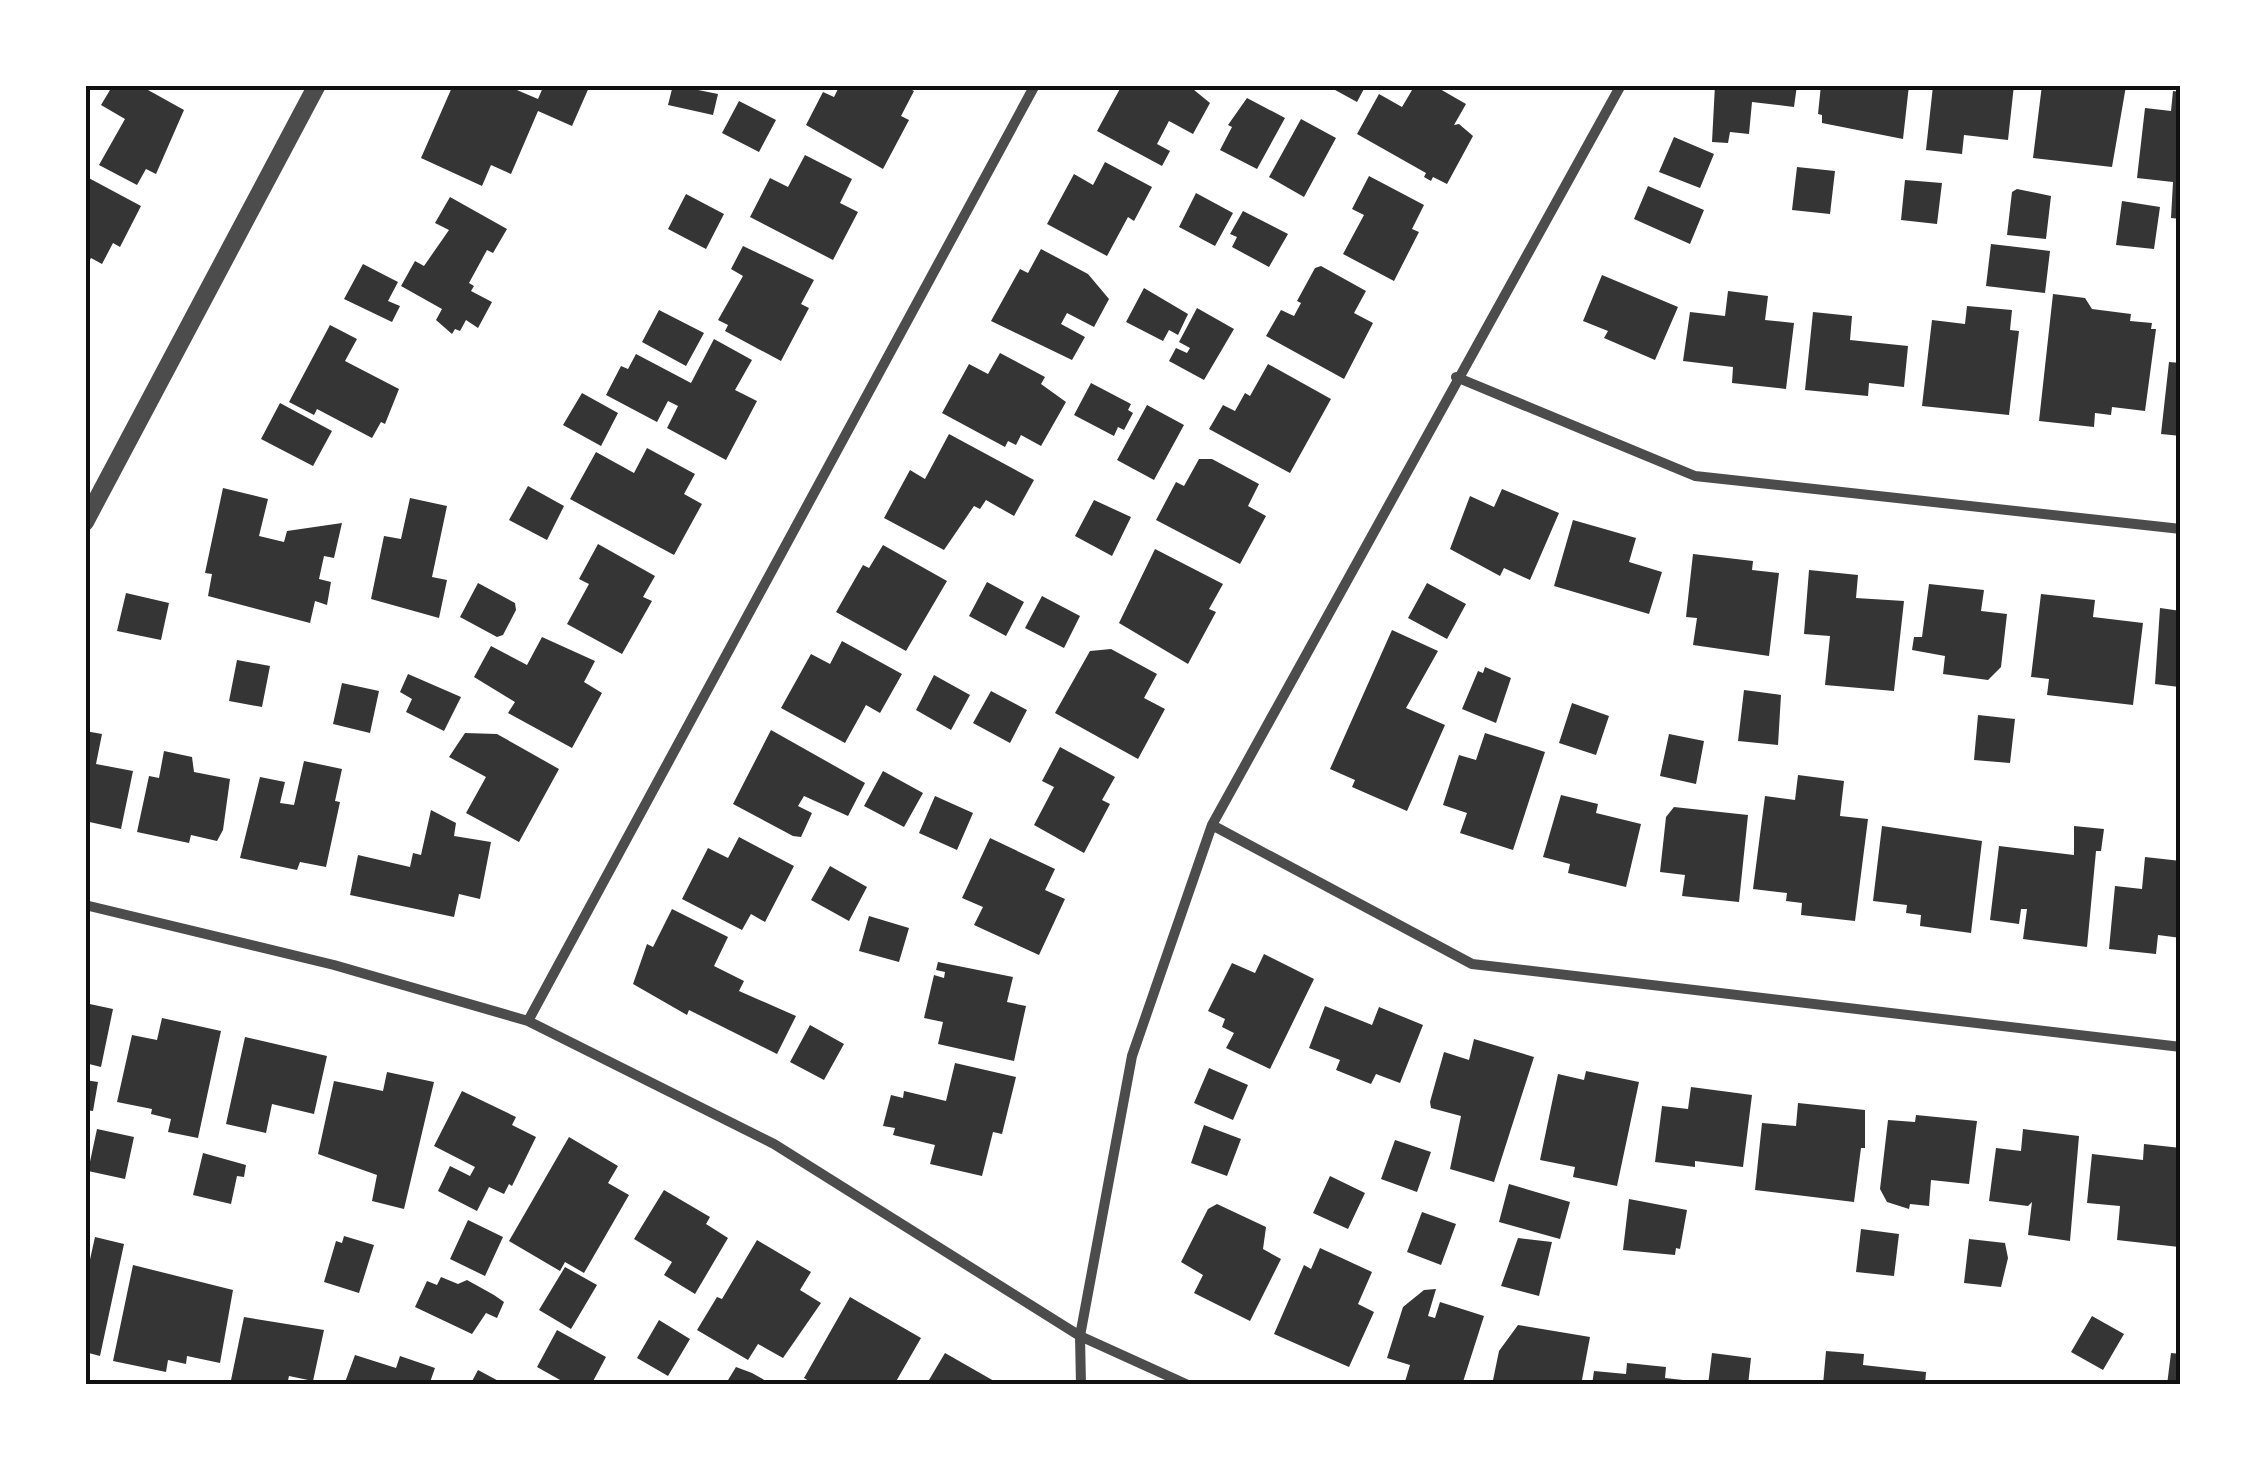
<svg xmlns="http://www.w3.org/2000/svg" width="2266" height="1470" font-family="Literata,serif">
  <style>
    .building { fill: #353535 }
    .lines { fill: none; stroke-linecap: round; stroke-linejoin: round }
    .minor { stroke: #4c4c4c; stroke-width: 10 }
    .tertiary { stroke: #4c4c4c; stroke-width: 18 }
    .neatline { fill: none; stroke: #111; stroke-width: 4 }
  </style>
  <rect width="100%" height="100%" fill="#fff"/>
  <path class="building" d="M113,85H139L184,110L156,174L146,169L137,185L99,165L125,119L101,105Z
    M453,85H505L538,99L544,85H590L572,126L538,111L511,174L491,165L482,186L421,158Z
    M673,85L718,94L713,115L668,105Z
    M840,85H902L914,91L901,116L909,120L883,169L806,125L823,92L834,97Z
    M1122,85H1188L1210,103L1193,134L1169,121L1157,144L1170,151L1162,166L1097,131Z
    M1326,85H1366L1357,102Z
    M1415,85H1433L1466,104L1454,125L1459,124L1473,136L1447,184L1433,177L1431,181L1424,177L1426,173L1357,134L1379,94L1402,107Z
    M1715,85H1797L1794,107L1752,102L1749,134L1730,132L1728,143L1712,142Z
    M1821,85H1909L1903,139L1822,123V115L1818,114Z
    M1959,85H2014L2008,140L1964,135L1962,154L1926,150L1933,86L1958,89Z
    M2042,85L2126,86L2112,167L2033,158Z
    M2173,91L2181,92V219L2171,218L2173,182L2137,178L2145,108L2171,111Z
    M1247,98L1285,118L1257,169L1220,150L1232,127L1228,125Z
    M739,101L776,120L759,152L722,133Z
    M1301,119L1336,138L1304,197L1269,177Z
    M1674,137L1714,154L1700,188L1659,172Z
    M805,155L852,179L840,203L858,212L833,260L750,217L770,178L788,187Z
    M1105,162L1152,187L1134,221L1128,217L1107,256L1047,224L1074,174L1093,185Z
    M1797,167L1835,171L1830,214L1792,210Z
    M85,176L141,206L120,247L113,243L102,264L91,258L85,269Z
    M1369,176L1424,205L1412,229L1419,232L1394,281L1343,254L1364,215L1352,209Z
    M1905,180L1942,183L1937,224L1901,220Z
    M1648,186L1704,210L1690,244L1634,219Z
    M2017,189L2051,196L2046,239L2007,235L2012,192Z
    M1196,193L1233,213L1215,246L1179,227Z
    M686,194L724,214L706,249L668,229Z
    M450,197L507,229L493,253L487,250L469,283L474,286L471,291L492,302L478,328L466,320L460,331L455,329L452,334L436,320L442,309L401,286L415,261L424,266L449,230L435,223Z
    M2122,201L2160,207L2154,249L2116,245Z
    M1243,211L1288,234L1269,267L1232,247L1237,237L1230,234Z
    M1991,244L2050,251L2045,293L1986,286Z
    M743,246L814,280L801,304L809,308L781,361L725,331L728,325L718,320L743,276L731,269Z
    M1041,249L1088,274L1109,299L1094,327L1067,313L1061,324L1085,337L1072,360L991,321L1020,269L1028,273Z
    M363,264L398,282L388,301L400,306L392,322L344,299Z
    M1321,266L1366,291L1354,313L1373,323L1344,379L1266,336L1281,310L1294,316L1301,303L1297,301L1315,268Z
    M1602,275L1678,307L1655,360L1604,338L1608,331L1583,321Z
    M1144,288L1188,314L1178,335L1169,330L1163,341L1126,322Z
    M1728,291L1768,296L1765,320L1794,323L1786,389L1732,383L1733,367L1683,361L1690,312L1725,316Z
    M2053,294L2085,298L2092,309L2131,314L2130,321L2152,323L2151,329H2156L2145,411L2112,407L2111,415L2095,413L2094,427L2039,421Z
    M1967,306L2012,310L2010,330L2019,331L2009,415L1922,406L1932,320L1965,324Z
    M1197,308L1234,329L1204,380L1169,361L1176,348L1187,353L1190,348L1179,342Z
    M659,310L704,333L686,366L642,342Z
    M1813,312L1852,316L1850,340L1908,346L1904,387L1869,383L1868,396L1805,390Z
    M330,325L357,339L345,361L399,389L385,424L381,422L372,438L317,409L314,415L289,402Z
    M714,339L752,360L735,390L757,401L726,460L667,428L678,406L668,401L657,422L606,395L621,366L628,369L636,354L691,383Z
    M1000,353L1045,377L1041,384L1066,402L1041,446L1021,435L1016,445L1008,441L1005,447L942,413L969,364L988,374Z
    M2169,362L2181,363V436L2161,434Z
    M1268,364L1331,399L1290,473L1209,429L1223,405L1235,411L1245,393L1250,396Z
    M1091,383L1131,404L1128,410L1133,413L1124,430L1118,427L1114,436L1074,415Z
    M582,393L618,413L601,446L563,425Z
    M280,403L332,431L313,466L261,439Z
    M1147,405L1184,425L1154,480L1117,460Z
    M949,434L1034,480L1014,516L986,500L980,509L974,506L944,550L884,518L910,470L925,479Z
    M647,448L695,474L684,494L702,504L674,555L570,499L596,452L634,473Z
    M1199,459H1212L1259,484L1248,506L1266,516L1240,564L1156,520L1176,482L1184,486Z
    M528,486L564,506L547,540L509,520Z
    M223,488L268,499L259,536L284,542L287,531L342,523L334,558L324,556L319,579L331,582L327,605L315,601L310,623L208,596L212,574L205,573Z
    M1502,489L1559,513L1530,580L1504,568L1500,576L1450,549L1470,496L1494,507Z
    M410,498L447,506L432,577L447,580L439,618L371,599L384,536L401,539Z
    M1094,500L1131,517L1112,556L1075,536Z
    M1573,520L1636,538L1629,562L1662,572L1649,614L1554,586Z
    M598,544L655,576L643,597L652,601L622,654L567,624L589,584L579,579Z
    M883,545L947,581L906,651L836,612L863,565L869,568Z
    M1155,549L1223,584L1209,609L1216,612L1188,664L1119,623Z
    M1693,554L1753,561L1752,570L1779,573L1769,656L1693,645L1697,618L1686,617Z
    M1809,570L1858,575L1856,598L1904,601L1894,691L1825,685L1830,636L1804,634Z
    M987,582L1024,602L1006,636L969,616Z
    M478,583L515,603L516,610L503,635L497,637L460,617Z
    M1427,583L1466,604L1447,639L1408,618Z
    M1929,584L1984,590L1981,611L2007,614L2001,667L1988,680L1943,674L1945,656L1912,650L1914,637H1922Z
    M126,593L169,603L161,640L117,631Z
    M2041,594L2095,600L2093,617L2143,623L2133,705L2047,695L2049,679L2031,677Z
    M1042,596L1080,616L1064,648L1025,628Z
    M2160,608L2181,611L2179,687L2155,684Z
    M1392,630L1438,651L1406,708L1445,725L1407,811L1352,787L1355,780L1330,769Z
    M542,637L595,661L584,682L602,693L572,748L508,713L515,702L474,677L491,646L527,665Z
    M842,641L902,674L880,713L866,705L845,743L781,708L811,654L830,664Z
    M1111,649L1157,674L1144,698L1165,709L1138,759L1055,713L1090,651Z
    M237,660L270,666L262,707L229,701Z
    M1485,667L1511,678L1496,723L1462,709L1478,671L1483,673Z
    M408,674L461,697L444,731L406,712L412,699L400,692Z
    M934,675L970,695L951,730L916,710Z
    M342,683L379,691L370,733L333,724Z
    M1744,690L1781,695L1778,745L1738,741Z
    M991,691L1027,710L1010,743L973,723Z
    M1572,703L1609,716L1596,755L1559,743Z
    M1978,715L2015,719L2010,763L1974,760Z
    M771,730L865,783L848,816L804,796L798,806L812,813L801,837L793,836L733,804Z
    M85,731L102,734L96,764L133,771L121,829L85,821Z
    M465,733L497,734L559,769L519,842L466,813L486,777L449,757Z
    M1485,733L1545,752L1513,850L1460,833L1467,813L1443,805L1459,755L1476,760Z
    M1669,734L1704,741L1696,784L1660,776Z
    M1060,747L1115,777L1102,800L1110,804L1084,853L1034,825L1054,787L1042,781Z
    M164,751L192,757L194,772L230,779L223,830L217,841L191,835L189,843L137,832L149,776L159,778Z
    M304,761L342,769L335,801L340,802L326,867L300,862L297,870L240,858L260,777L285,782L280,803L294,805Z
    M883,771L923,793L904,827L864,806Z
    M1798,775L1844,781L1840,816L1868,819L1855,921L1801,915L1802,903L1786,901L1787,893L1753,889L1765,796L1795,800Z
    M1561,795L1598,804L1596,813L1641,824L1626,887L1568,873L1570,864L1543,857Z
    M935,796L973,813L957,850L919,833Z
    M1674,807L1748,815L1739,902L1682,896L1685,875L1660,872L1666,817Z
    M431,810L456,823L454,836L491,842L480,899L459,894L454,917L350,895L358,855L410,867L413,853L421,855Z
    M1882,826L1982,841L1971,933L1920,926L1921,915L1906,913L1907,905L1873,901Z
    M2074,826L2104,829L2101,851H2096L2087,947L2023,939L2027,909H2021L2019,924L1990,920L1999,846L2074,855Z
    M739,837L794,866L765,922L751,914L742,930L682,899L708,848L728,858Z
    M990,838L1055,869L1045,890L1065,899L1039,955L974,925L983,907L962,898Z
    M2145,857L2181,861V938L2158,935L2156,954L2109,949L2115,886L2142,889Z
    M830,866L867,887L849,921L811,900Z
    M672,909L728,937L714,966L744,981L739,991L796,1016L777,1054L689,1010L687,1015L633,984L647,944L653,947Z
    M869,916L909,928L899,962L859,951Z
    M1264,954L1314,979L1270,1069L1226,1048L1234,1033L1222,1027L1225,1019L1208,1011L1232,963L1255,973Z
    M938,962L1013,977L1007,1002L1026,1006L1014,1061L938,1044L943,1022L924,1018L934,975L944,978L945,972L936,970Z
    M85,1003L113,1009L101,1067L85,1063Z
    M1325,1006L1372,1025L1379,1007L1423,1025L1400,1083L1376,1074L1371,1084L1336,1070L1340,1060L1309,1048Z
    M162,1018L221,1031L198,1138L168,1132L171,1119L151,1114L152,1109L117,1102L132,1035L157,1040Z
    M810,1025L844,1044L824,1080L790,1062Z
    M245,1037L327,1056L314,1114L272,1104L266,1133L226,1124Z
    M1474,1039L1534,1057L1494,1182L1450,1169L1461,1116L1431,1108L1430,1102L1444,1052L1469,1060Z
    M955,1063L1016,1077L1002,1134L993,1132L982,1176L930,1164L935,1145L893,1135L895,1128L883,1126L891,1095L903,1098L904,1091L946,1101Z
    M1209,1068L1248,1085L1233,1120L1194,1103Z
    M1586,1071L1639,1082L1617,1186L1573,1177L1575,1167L1540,1160L1558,1074L1584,1080Z
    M387,1072L434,1082L404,1209L372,1201L377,1175L318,1154L334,1081L383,1091Z
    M85,1080L98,1082L93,1111L85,1110Z
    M1691,1087L1752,1095L1743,1167L1695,1161V1167L1655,1162L1662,1106L1688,1109Z
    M462,1091L516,1117L512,1125L536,1137L512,1186L509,1184L504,1194L489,1187L477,1211L438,1191L450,1166L470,1176L475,1167L434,1146Z
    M1798,1103L1865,1110V1148H1861L1854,1202L1755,1190L1762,1123L1796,1126Z
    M1916,1115L1977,1121L1969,1184L1931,1180L1929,1206L1910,1204L1909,1209L1887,1202L1880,1189L1888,1120L1915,1122Z
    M1204,1125L1241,1139L1227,1176L1191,1163Z
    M97,1129L134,1137L125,1179L88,1171Z
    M2023,1129L2079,1136L2070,1241L2028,1235L2032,1202L2028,1206L1989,1201L1996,1148L2021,1151Z
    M569,1137L618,1166L608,1183L629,1195L584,1273L565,1262L560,1271L509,1241Z
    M1395,1140L1431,1152L1417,1192L1381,1179Z
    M2144,1144L2181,1148L2179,1247L2117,1240L2120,1206L2087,1203L2092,1154L2143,1160Z
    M203,1153L246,1165L244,1177L237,1176L231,1204L193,1195Z
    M1330,1176L1365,1193L1348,1229L1313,1213Z
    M1509,1184L1570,1202L1560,1239L1499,1222Z
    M664,1190L710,1217L706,1224L728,1238L695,1294L664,1275L672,1262L634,1239Z
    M1629,1199L1687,1210L1680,1249L1676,1248L1675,1255L1623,1250Z
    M1217,1204L1266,1227L1263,1249L1281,1259L1250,1321L1194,1293L1203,1275L1181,1262L1208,1209Z
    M1422,1212L1456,1224L1441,1265L1407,1252Z
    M468,1220L503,1237L485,1276L450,1259Z
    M1861,1229L1899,1234L1894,1276L1856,1272Z
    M344,1236L374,1245L359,1293L324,1282L336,1241L342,1243Z
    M95,1237L124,1244L100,1356L85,1352V1282Z
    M1518,1238L1552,1242L1539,1296L1501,1286Z
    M1969,1239L2005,1243L2008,1258L2001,1287L1964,1283Z
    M757,1240L811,1272L800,1290L821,1303L783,1358L758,1344L748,1360L697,1330L717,1297L722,1299Z
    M1320,1248L1372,1272L1358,1304L1374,1312L1349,1367L1274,1334L1304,1265L1311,1269Z
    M133,1265L233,1290L220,1363L187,1356L186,1364L168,1360L166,1372L113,1361Z
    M565,1267L597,1285L571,1329L539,1310Z
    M441,1277L458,1284L467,1280L494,1295L504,1302L497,1318L486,1313L472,1334L415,1307L427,1281L437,1285Z
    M1436,1289L1428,1316L1435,1318L1440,1302L1484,1316L1462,1385H1404L1410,1365L1387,1358L1403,1307L1424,1290Z
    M850,1297L921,1338L894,1385H816L804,1378Z
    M2092,1316L2124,1334L2103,1370L2071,1352Z
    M244,1317L324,1330L313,1381L289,1376L287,1385H230Z
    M659,1320L690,1339L668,1376L637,1358Z
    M1518,1325L1590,1337L1581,1385H1492L1499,1351Z
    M557,1330L606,1357L591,1385H569L537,1367Z
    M1826,1351L1864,1354L1863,1365L1926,1372L1925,1385H1823Z
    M945,1353L994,1381L992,1385H926Z
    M1712,1353L1751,1358L1748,1385H1708Z
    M2171,1353L2181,1354V1385H2167Z
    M355,1355L396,1368L400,1356L435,1368L429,1385H344Z
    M1627,1363L1666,1367L1665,1378L1692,1381L1691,1385H1592L1594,1371L1626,1374Z
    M736,1367L752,1373L773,1385H725Z
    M478,1370L506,1385H470Z"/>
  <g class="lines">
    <path class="minor" d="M1456,377L1695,476L2181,529
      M1212,825L1472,964L2181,1047
      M85,905L334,965L528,1021L774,1144L1080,1336L1188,1385
      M528,1021L1035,85
      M1081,1385L1080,1336L1132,1056L1212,825L1621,85"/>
    <path class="tertiary" d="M85,522L317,85"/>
  </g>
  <rect width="2266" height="1470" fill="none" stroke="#ffffff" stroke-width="175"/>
  <rect x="88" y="88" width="2090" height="1294" class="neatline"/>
</svg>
